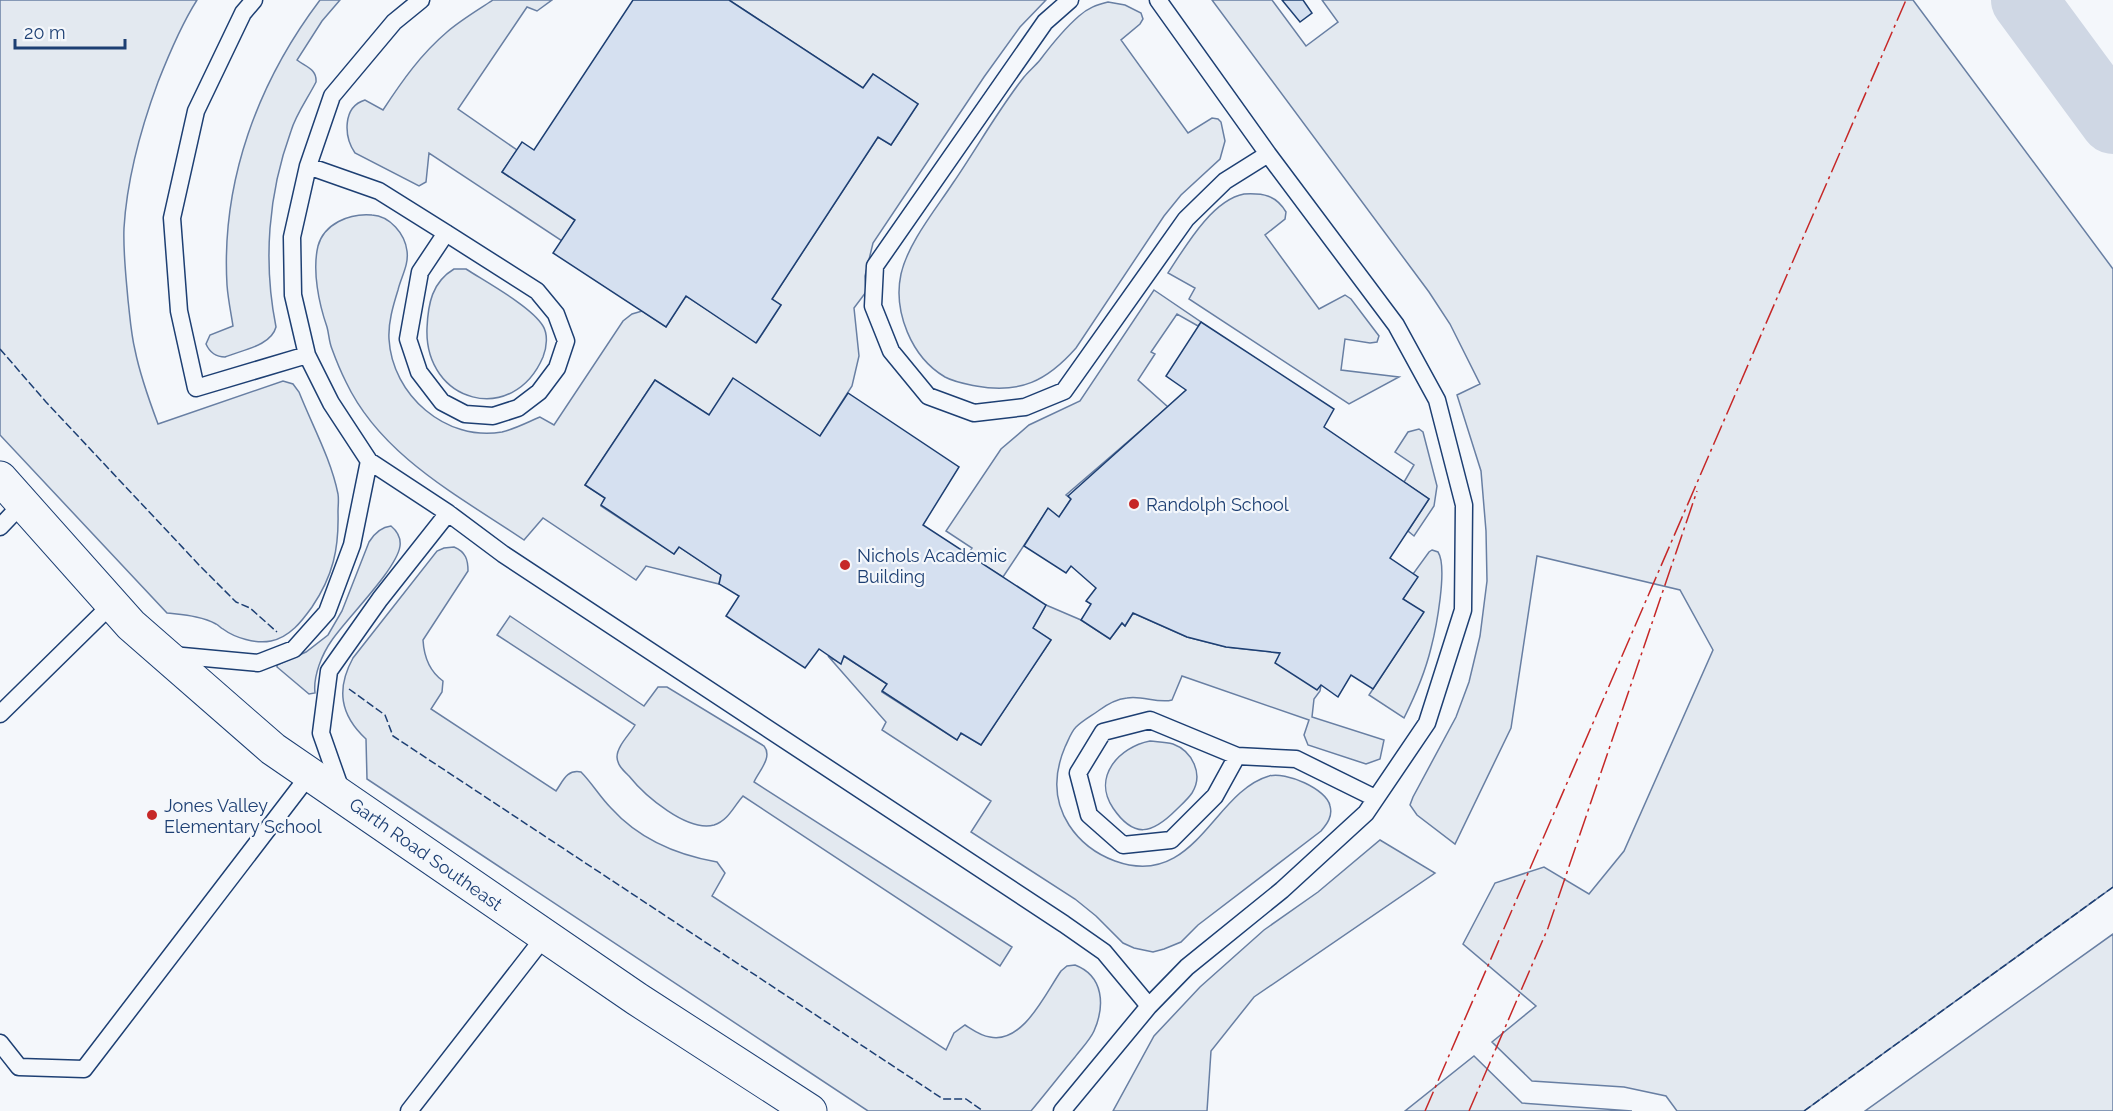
<svg xmlns="http://www.w3.org/2000/svg" width="2113" height="1111" font-family="Raleway,sans-serif">
  <style>
    .green { fill: #e3e9f0; stroke: #687fa3; stroke-width: 1.5 }
    .lines { fill: none; stroke-linecap: round; stroke-linejoin: round }
    .river { stroke: #cfd7e4; stroke-width: 66 }
    .building { fill: #d5e0f0; stroke: #1d3f73; stroke-width: 1.5 }
    .lane-casing { stroke: #1d3f73; stroke-width: 19 }
    .secondary-casing { stroke: #1d3f73; stroke-width: 35 }
    .lane { stroke: #f4f7fb; stroke-width: 16 }
    .secondary { stroke: #f4f7fb; stroke-width: 33 }
    .fence { stroke: #1d3f73; stroke-width: 1.5; stroke-dasharray: 8 3; stroke-linecap: butt }
    .power { stroke: #c62828; stroke-width: 1.5; stroke-dasharray: 21 4.5 3 4.5; stroke-linecap: butt }
    .poi-dot { fill: #c62828; stroke: #f4f7fb; stroke-width: 2 }
    .labels { text-anchor: middle; dominant-baseline: central; stroke-width: 4.5; stroke-linejoin: round; paint-order: stroke }
    .poi-label { font-size: 18px; fill: #1d3f73; stroke: #f4f7fb; text-anchor: start }
    .street-label { font-size: 18px; fill: #1d3f73; stroke: #f4f7fb }
  </style>
  <rect width="100%" height="100%" fill="#f4f7fb"/>
  <path class="green" d="M0,0H197C181,25 169,54 158,82C141,128 127,178 124,228C123,252 126,276 128,300C130,317 131,334 135,350C140,375 149,400 158,424L283,381L293,384L299,392C312,425 331,459 338,494C339,500 338,506 338,512C339,549 333,576 312,607C302,621 290,637 271,641C256,644 235,638 223,629C222,629 217,624 216,624C202,616 183,615 167,613L0,435Z
    M320,0H340L322,21L297,60C306,67 317,69 316,82C308,98 296,114 291,131C268,194 263,262 276,327C271,346 242,350 225,357C216,357 210,353 206,344L210,335L233,326C231,313 228,299 227,285C221,181 258,82 320,0Z
    M493,0H552L537,11L527,7L458,109L517,150L502,172L575,220L562,241L429,153L426,182L419,186L355,153C344,137 342,107 365,100L383,110C402,81 421,54 447,32C461,20 478,10 493,0Z
    M729,0H1046L1020,27L984,77L873,243L865,276L866,292L854,308L859,356L852,386L820,436L709,415L655,380L585,485L605,498L601,506L674,554L679,547L721,575L719,584L646,566L636,580L543,518L524,540C459,496 381,456 346,382C341,372 336,360 332,349C329,342 329,334 327,327C319,304 312,271 318,246C324,224 349,213 372,215C390,216 405,234 407,251C409,265 401,277 398,290C393,306 388,323 389,339C392,395 446,442 502,432C515,429 528,422 540,417L554,425L623,321L632,314L642,311L666,327L686,296L757,342L781,305L772,299L878,137L891,145L918,104L873,74L863,88Z
    M1212,0H1272L1306,46L1338,22L1322,0H1913L2113,269V887L1804,1111H1677L1666,1096L1624,1087L1532,1081L1492,1042L1536,1006L1463,944L1495,883L1544,867L1589,894L1624,851L1713,650L1680,590L1537,556L1511,728L1455,844L1417,815L1410,805L1413,797L1456,717L1469,682L1480,636L1487,581L1486,531L1481,471L1457,395L1480,384L1450,324L1429,292Z
    M1108,2L1125,5L1141,13L1143,19L1140,24L1121,40L1188,133L1212,118L1218,119L1221,122L1225,141L1220,159L1181,195L1164,216L1076,348C1047,381 1020,394 976,386C966,384 954,382 945,377C911,357 893,311 901,274C908,243 936,209 953,183C977,148 998,110 1024,77C1029,71 1035,66 1040,60C1052,44 1064,29 1079,16C1088,8 1096,5 1108,2Z
    M1244,194C1263,193 1276,195 1286,212L1285,219L1265,235L1319,309L1345,295L1351,299L1379,336L1377,342L1370,343L1345,339L1341,370L1399,377L1349,404L1189,299L1195,288L1168,273C1185,247 1212,200 1244,194Z
    M454,269H466C486,282 532,307 543,326C548,334 547,347 543,357C513,427 424,403 427,328C428,304 432,282 454,269Z
    M1154,290L1201,322L1198,326L1177,314L1151,352L1155,354L1138,380L1168,407L1066,495L1071,499L1059,517L1048,509L1003,577L968,555L972,548L946,531L1001,449L1029,425L1080,401Z
    M1419,429L1423,432L1437,486L1434,506L1414,536L1408,531L1429,499L1404,482L1414,465L1395,452L1408,432Z
    M391,526C397,531 401,538 400,546C397,569 346,619 332,640C322,654 313,676 315,693L309,694L277,667V665L306,652L328,635L342,611L369,542C374,534 381,527 391,526Z
    M454,547C466,552 468,560 468,571L423,640C424,657 429,671 443,681L442,692L431,709L556,791C563,781 567,769 581,772C592,783 600,797 611,808C638,838 677,855 717,862L725,873L712,896L946,1050L954,1033L965,1025C973,1030 981,1036 990,1037C1023,1044 1045,994 1061,971L1067,966L1075,965C1104,976 1105,1006 1094,1031C1090,1040 1081,1049 1075,1057C1060,1075 1046,1093 1031,1111H868L367,779L366,739C340,715 336,689 353,658L437,551L444,548Z
    M1432,550L1438,552C1448,567 1436,629 1431,648C1425,673 1415,696 1404,718L1369,695L1423,613L1403,599L1417,577L1413,574L1429,552Z
    M1046,605L1081,620L1110,639L1122,623L1125,626L1133,613L1187,637L1226,647L1280,653L1321,685L1320,691L1314,699L1312,717L1384,740L1380,759L1366,764L1308,745L1304,735L1309,720L1182,676L1172,700C1158,704 1142,695 1127,698C1117,699 1106,705 1098,711C1091,716 1082,721 1076,727C1071,732 1068,741 1065,747C1054,773 1053,800 1069,825C1080,842 1096,854 1115,861C1195,890 1213,792 1269,776C1285,771 1327,789 1330,806C1333,816 1327,824 1321,831L1198,925L1181,942L1164,949L1153,952L1134,948L1123,943L1096,916L1075,899L971,832L991,801L882,730L886,722L828,656L840,663L844,656L887,684L882,692L957,740L961,733L981,745L1051,640L1033,628Z
    M510,616L644,706L658,687H667L764,746C773,757 759,771 754,782L1012,947L1000,966L743,796C734,806 728,821 714,825C687,832 645,796 629,776C624,771 617,765 617,757C617,746 630,734 635,725L497,635Z
    M1150,741C1158,742 1165,742 1173,744C1192,751 1204,774 1192,793C1188,799 1181,805 1176,810C1152,834 1134,839 1113,808C1092,777 1119,747 1150,741Z
    M1380,840L1435,873L1254,997L1211,1051L1207,1111H1113L1154,1036L1200,987L1264,930L1318,892Z
    M2113,934V1111H1865Z
    M1474,1056L1522,1103L1632,1111H1405Z"/>
  <g class="lines">
    <path class="river" d="M2024,0L2113,121"/>
  </g>
  <path class="building" d="M633,0H729L863,88L873,74L918,104L891,145L878,137L772,299L781,305L756,343L686,296L666,327L553,253L575,220L502,172L522,142L534,150Z
    M1282,0H1303L1312,13L1300,22Z
    M1201,322L1334,409L1324,427L1429,499L1390,558L1418,577L1403,599L1424,612L1373,689L1351,675L1338,697L1321,685L1317,690L1275,663L1280,653L1226,647L1187,637L1133,613L1125,626L1122,623L1110,639L1081,620L1091,604L1086,601L1096,588L1071,566L1066,573L1024,546L1048,508L1059,517L1071,499L1068,496L1186,390L1166,376Z
    M733,378L820,436L848,393L959,467L923,525L1046,605L1033,628L1051,640L981,745L961,733L957,740L882,691L887,684L844,656L841,664L819,649L805,668L726,616L739,596L719,584L721,575L679,547L674,554L601,505L605,498L585,485L655,380L709,415Z"/>
  <g class="lines">
    <defs>
      <path id="lane" d="M254,0L243,13L196,111L172,218L179,311L196,388L307,355
        M421,0L394,22L332,96L308,166L292,237L293,295L307,355L331,403L369,461L448,513L503,554L1064,924L1104,952L1149,1006
        M1070,0L1045,22L875,266L873,306L891,351L928,396L974,413L1025,407L1064,391L1186,219L1225,181L1268,154
        M308,166L379,191L446,233L537,291L556,314L566,341L557,368L539,392L518,408L493,416L465,414L442,402L419,372L408,339L420,272L446,233
        M0,527L22,504
        M172,655L258,663L294,649L327,612L352,545L369,461
        M0,714L112,604
        M1237,756L1215,796L1171,840L1123,845L1089,815L1078,773L1103,732L1150,720L1237,756L1296,759L1375,798
        M341,790L321,733L329,671L380,599L448,513
        M0,1043L19,1067L84,1069L310,774
        M409,1111L545,936
        M1062,1111L1149,1006L1187,967L1282,890L1366,813L1427,723L1463,610L1464,505L1437,400L1396,325L1268,154L1158,0"/>
      <path id="secondary" d="M0,478L131,625L273,749L637,999L810,1111"/>
    </defs>
    <use href="#lane" class="lane-casing"/>
    <use href="#secondary" class="secondary-casing"/>
    <use href="#lane" class="lane"/>
    <use href="#secondary" class="secondary"/>
    <path class="fence" d="M0,349L46,402L200,566L236,602L250,608L277,632
      M349,689L385,715L393,736L943,1099H966L983,1111
      M1804,1111L2113,887"/>
    <path class="power" d="M1425,1111L1906,0
      M1469,1111L1548,928L1697,491"/>
  </g>
  <g class="poi-dot">
    <circle cx="1134" cy="504" r="6"/>
    <circle cx="845" cy="565" r="6"/>
    <circle cx="152" cy="815" r="6"/>
  </g>
  <g class="labels">
    <g class="poi-label">
      <text x="1146" y="504">Randolph School</text>
      <text x="857" y="555">Nichols Academic<tspan x="857" dy="21">Building</tspan></text>
      <text x="164" y="805">Jones Valley<tspan x="164" dy="21">Elementary School</tspan></text>
    </g>
    <g class="street-label">
      <text transform="translate(426 854) rotate(35)">Garth Road Southeast</text>
    </g>
  </g>
  <path d="M15 39v9h110v-9" fill="none" stroke="#1d3f73" stroke-width="3"/>
  <text x="24" y="39" font-size="18" fill="#1d3f73" stroke="#f4f7fb" stroke-width="4.5" paint-order="stroke">20 m</text>
</svg>
